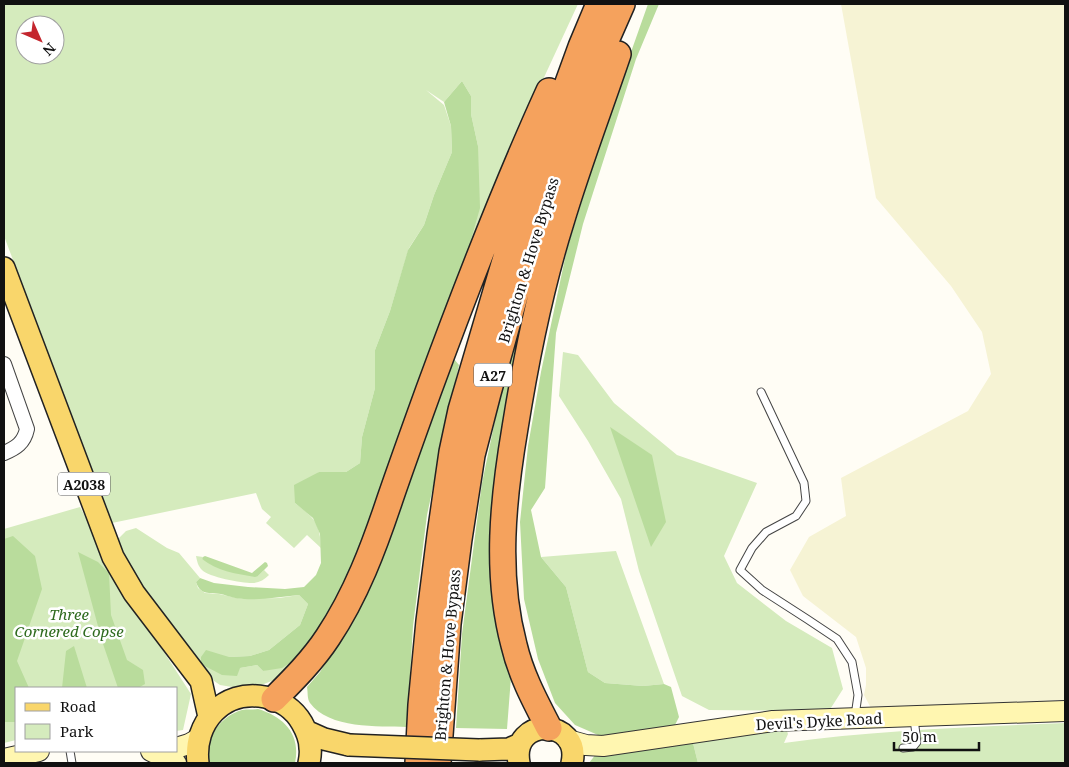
<svg xmlns="http://www.w3.org/2000/svg" width="1069" height="767" font-family="'Noto Serif',serif">
  <style>
    .farmland { fill: #f6f3d4 }
    .green { fill: #d5ebbd; fill-rule: evenodd }
    .forest { fill: #b9dc9c }
    .lines { fill: none; stroke-linecap: round; stroke-linejoin: round }
    .lane-casing { stroke: #444; stroke-width: 9 }
    .street-casing { stroke: #444; stroke-width: 16 }
    .secondary-casing { stroke: #333; stroke-width: 22 }
    .primary-casing { stroke: #222; stroke-width: 24 }
    .highway-casing { stroke: #222; stroke-width: 28 }
    .lane { stroke: #fff; stroke-width: 7 }
    .street { stroke: #fff; stroke-width: 14 }
    .secondary { stroke: #fff6b0; stroke-width: 20 }
    .primary { stroke: #f9d66b; stroke-width: 21 }
    .highway { stroke: #f5a25d; stroke-width: 25 }
    .primary-bridge-casing { stroke: #222; stroke-width: 24; stroke-linecap: butt }
    .primary-bridge { stroke: #f9d66b; stroke-width: 21 }
    .labels { text-anchor: middle; dominant-baseline: central; stroke-width: 5; stroke-linejoin: round; paint-order: stroke }
    .shield { fill: #fff; stroke: #585858; stroke-width: 1 }
    .shield-label { font-size: 14px; font-weight: bold; fill: #111 }
    .street-label { font-size: 15px; fill: #111; stroke: #fff }
    .park-label { font-size: 15px; font-style: italic; fill: #2f6b1f; stroke: #fff }
  </style>
  <rect width="100%" height="100%" fill="#fffdf5"/>
  <path class="farmland" d="M841,4H1065V700L872,710L864,695L866,685V668L856,637L803,596L790,570L809,537L846,516L841,478L968,411L991,374L982,332L951,286L876,198Z"/>
  <path class="green" d="M4,4H578L534,99L463,268L478,146L471,114V96L462,81L444,102L426,90L444,105L451,126L452,152L434,195L424,225L409,248L390,311L375,350V388L362,437L360,463L346,472H319L295,503C314,518 320,522 321,548L307,535L294,548L266,523L271,517L262,509L256,493L112,523L4,236ZM25,25H55V55H25Z
    M563,352L578,355L614,403L677,455L757,483L724,556L737,583L786,621L832,648L843,689L829,711L709,710L682,696L639,571L621,499L588,441L559,396Z
    M80,507L133,604L191,694L183,730L176,731V688H16V740L4,743V529Z
    M136,528L167,548L179,553L200,578L196,582L198,588L205,593L219,594L242,599L279,598L299,595L308,604L300,625L269,650L250,656L229,657L240,668L257,665L263,671L299,657L284,676L259,686L238,688L220,685L207,676L134,583L117,540L126,531Z
    M616,551L664,684L643,686L605,683L588,672L566,587L541,557Z
    M196,556L203,557L202,559L258,576L264,570L269,575C264,580 259,583 252,583C242,583 208,577 202,570C198,566 197,561 196,556Z
    M1065,723V763H698L693,743L775,730L787,731L788,734L784,743C877,730 971,727 1065,723Z"/>
  <path class="forest" d="M648,4H659L636,59L583,224L556,333L545,488L531,510L541,557L566,587L588,672L605,683L643,686L664,684L671,687L679,717L675,725L622,735H598L575,725L555,703L538,659L524,599L520,522L528,446L541,372L567,249L608,117Z
    M462,81L471,96V114L478,146L480,208L463,268L377,497L353,567L316,636L299,657L282,668L263,671L257,665L240,668L237,676L222,675L201,664V657L206,650L229,657L250,656L269,650L300,625L308,604L299,595C281,597 262,600 244,599C236,599 229,596 221,594C209,592 201,596 196,582L200,578L214,583L248,587L285,589L304,587L316,575L321,563L320,534L313,518L295,503L294,485L319,472H346L360,463L362,437L375,388V350L390,311L408,250L424,225L434,195L452,152L451,126L444,102Z
    M536,257L524,340L506,659L511,677L507,729L456,728L462,634L482,483L508,358Z
    M454,359L459,365L427,515L413,626L407,727C378,726 329,729 310,703C307,699 308,692 307,687L320,672L342,637Z
    M610,427L652,455L666,522L651,547Z
    M13,536L35,556L42,589L17,661L29,688H16V722H4V539Z
    M78,552L98,562L109,573L111,615L127,660L143,670L145,684L138,688H118L102,641Z
    M205,556L252,573L265,562L267,563L268,566L258,576L255,577C237,574 217,571 202,559L203,557Z
    M74,646L87,688H62L66,651Z
    M258,709C284,717 301,734 295,763H209C209,759 208,755 208,751C209,732 224,715 242,710C247,709 253,710 258,709Z
    M693,743L698,763H589L596,754Z"/>
  <g class="lines">
    <defs>
      <path id="lane" d="M761,392L804,483L806,501L796,516L766,532L752,548L740,570L762,590L807,619L837,639L852,662L858,695L855,716
        M903,748L913,747L917,742L914,719
        M70,751L72,763"/>
      <path id="street" d="M4,364L27,429C24,443 16,448 4,453"/>
      <path id="secondary" d="M568,740L586,745L603,746L773,721L1065,711
        M176,748L189,744L198,739
        M151,751L176,763
        M4,759L39,751"/>
      <path id="primary" d="M4,268L113,557L134,593L201,681L209,717
        M306,731L324,739L349,745
        M479,750L509,749L520,744
        M198,763C193,723 223,689 265,697C280,700 294,709 302,723C306,730 310,739 310,748C311,753 310,758 309,763
        M519,763C510,716 582,718 572,763"/>
      <path id="highway" d="M274,699C293,680 313,660 328,637C356,595 374,547 390,499C402,464 415,428 428,392C465,291 504,190 549,91
        M549,728C535,701 521,675 514,645C495,574 503,499 515,428C526,359 540,289 561,222C578,165 599,110 618,54
        M418,763L421,705L429,621L440,535L452,452L461,410L512,237L581,47L599,4
        M438,763L448,624L459,539L472,455L488,393L530,242L572,128L600,54L622,4"/>
    </defs>
    <use href="#lane" class="lane-casing"/>
    <use href="#street" class="street-casing"/>
    <use href="#secondary" class="secondary-casing"/>
    <use href="#primary" class="primary-casing"/>
    <use href="#highway" class="highway-casing"/>
    <use href="#lane" class="lane"/>
    <use href="#street" class="street"/>
    <use href="#secondary" class="secondary"/>
    <use href="#primary" class="primary"/>
    <use href="#highway" class="highway"/>
    <defs>
      <path id="primary-bridge" d="M349,745L479,750"/>
    </defs>
    <use href="#primary-bridge" class="primary-bridge-casing"/>
    <use href="#primary-bridge" class="primary-bridge"/>
  </g>
  <g class="labels">
    <g class="shield">
      <rect x="474" y="363.5" width="38" height="23" rx="4"/>
      <rect x="58" y="472.5" width="52" height="23" rx="4"/>
    </g>
    <g class="shield-label">
      <text x="493" y="375">A27</text>
      <text x="84" y="484">A2038</text>
    </g>
    <g class="street-label">
      <text transform="translate(528 260) rotate(-73)">Brighton &amp; Hove Bypass</text>
      <text transform="translate(447 655) rotate(-85)">Brighton &amp; Hove Bypass</text>
      <text transform="translate(819 721) rotate(-3)">Devil's Dyke Road</text>
    </g>
    <g class="park-label">
      <text x="69" y="614">Three<tspan x="69" dy="17">Cornered Copse</tspan></text>
    </g>
  </g>
  <rect width="1069" height="767" fill="none" stroke="#111111" stroke-width="10"/>
  <rect x="15" y="687" width="162" height="65" fill="#ffffff" stroke="#a0a0a0"/>
  <rect x="25" y="703" width="25" height="8" fill="#f9d66b" stroke="#a0a0a0"/>
  <text x="60" y="712" font-size="15" fill="#111111">Road</text>
  <rect x="25" y="724" width="25" height="15" fill="#d5ebbd" stroke="#a0a0a0"/>
  <text x="60" y="737" font-size="15" fill="#111111">Park</text>
  <g transform="translate(40 40) rotate(135)"><circle r="24" fill="#ffffff" stroke="#a0a0a0"/>
  <path d="M0-4L9 19L0 12L-9 19Z" fill="#c4262e"/>
  <text y="-8" font-size="14" font-weight="bold" text-anchor="middle" fill="#111111">N</text>
  </g>
  <path d="M894 742v8h85v-8" fill="none" stroke="#111111" stroke-width="2.5"/>
  <text x="902" y="742" font-size="15" fill="#111111" stroke="#ffffff" stroke-width="4" paint-order="stroke">50 m</text>
</svg>
